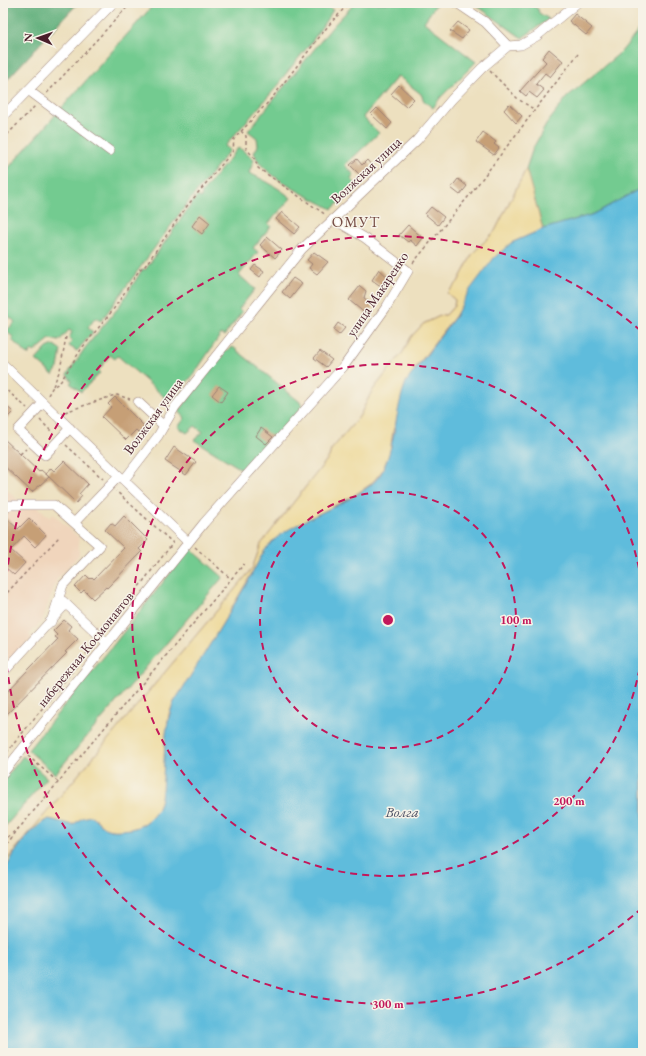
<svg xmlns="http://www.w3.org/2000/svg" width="646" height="1056" font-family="'EB Garamond',serif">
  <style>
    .built { fill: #f0d5bc }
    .green { fill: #73cb90; stroke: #5e755e }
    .forest { fill: #5eaf7a; stroke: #546752 }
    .sand { fill: #eeda9e; stroke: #9c7c64 }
    .water { fill: #5ebcdc; stroke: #546e84 }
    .building { fill: #c69f76 }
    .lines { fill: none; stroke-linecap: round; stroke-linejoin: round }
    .minor-casing { stroke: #9c8075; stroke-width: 10 }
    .path { stroke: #9c8075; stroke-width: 1.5; stroke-dasharray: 3 3; stroke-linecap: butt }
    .minor { stroke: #fff; stroke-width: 9 }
    .ring { fill: none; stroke: #c2185b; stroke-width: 2; stroke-dasharray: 7 5 }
    .labels { text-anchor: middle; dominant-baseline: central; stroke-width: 3; stroke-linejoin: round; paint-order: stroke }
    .street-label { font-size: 14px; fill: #4a1f2b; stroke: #f7f3e8 }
    .neighbourhood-label { font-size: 15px; letter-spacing: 1px; fill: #754c45; stroke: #f7f3e8 }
    .water-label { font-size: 15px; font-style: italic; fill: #515669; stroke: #f7f3e8 }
    .centre { fill: #c2185b; stroke: #f7f3e8; stroke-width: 2 }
    .ring-label { font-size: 12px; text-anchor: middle; font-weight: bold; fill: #c2185b; stroke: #f7f3e8; stroke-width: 3; stroke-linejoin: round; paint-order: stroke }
  </style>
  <rect width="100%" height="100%" fill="#f7f3e8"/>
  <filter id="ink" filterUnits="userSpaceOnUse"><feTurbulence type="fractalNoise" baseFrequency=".025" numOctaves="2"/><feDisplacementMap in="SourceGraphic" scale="8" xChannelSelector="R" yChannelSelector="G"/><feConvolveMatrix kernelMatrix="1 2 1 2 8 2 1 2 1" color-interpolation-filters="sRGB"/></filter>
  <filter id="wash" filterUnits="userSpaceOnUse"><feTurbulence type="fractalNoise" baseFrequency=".012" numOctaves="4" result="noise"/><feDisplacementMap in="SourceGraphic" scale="16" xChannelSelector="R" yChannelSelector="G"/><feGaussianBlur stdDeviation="0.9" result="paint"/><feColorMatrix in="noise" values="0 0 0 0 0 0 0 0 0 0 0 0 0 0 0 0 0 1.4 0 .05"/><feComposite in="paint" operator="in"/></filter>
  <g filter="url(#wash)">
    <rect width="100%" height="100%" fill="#ede0bf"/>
    <path class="built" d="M3,486L20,502H33L50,518L53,514L79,538V555L57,579L42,621L29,635L32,638L9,662L7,660L3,664Z"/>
    <path class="green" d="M155,3H323L333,10L311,43L280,81L281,82L225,146L230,150L186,205L101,321L95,318L88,328L93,332L77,351L69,346L72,341L69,338L72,332L69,330L59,341L50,339L34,352L32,350L28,355L12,340L14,338L6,331L15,322L3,311V174Z
      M355,3H437L424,22L476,62L440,98L433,108L424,101L421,94L398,76L363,117L379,133L345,165L354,175L351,179L358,186L332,209C311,197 260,176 254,152L258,146L257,138L248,131L333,26Z
      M473,3H529L538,9L539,13L549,19L522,38Z
      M643,25V187L594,214L543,229L526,169L533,148L546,125L567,97L621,52Z
      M238,148L241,149L254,160L249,173C264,180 278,187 291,198L268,224L271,226L253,248L258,252L239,275L255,289L239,309L242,312L224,336L221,334L194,374L170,402L118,356L115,359L110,355L98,371L100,373L81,392L70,383L72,381L67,375L85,348L118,308L142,270L146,269L197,196L201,198L202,193Z
      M54,345L61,350L58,368L53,375L36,360L47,348Z
      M233,347L300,402L302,407L246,472L194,440L203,432L195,426L187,433L178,427L185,418L179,411L225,351Z
      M190,548L223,577L55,774L28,750L115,643Z
      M23,756L47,778L3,829V781Z"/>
    <path class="forest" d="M3,3H78L3,84Z"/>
    <path class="sand" d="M526,169L543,229L511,243L414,370L393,431L390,453L382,471L371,484L353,496L287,531L272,542L262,556L202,659L174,702L169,714C165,736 166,795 157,812C150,823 138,828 126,830C114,832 103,830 96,819L82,818C66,834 60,815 44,821L14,854L3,877V864L252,569L261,544L329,457L331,450L359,417L372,391L403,352L411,337L423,324L442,315H446L454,306L455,300L447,293L458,282L473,253L495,231Z"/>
    <path class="water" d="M643,187V1053H3V877C8,859 31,826 49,819L73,825L82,818L91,816C95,818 97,821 100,824C107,833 121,830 131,829C141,827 150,821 156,812C162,803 162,788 163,777C165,751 164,725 174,702C199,663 223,623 247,583C255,570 261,552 272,542C298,516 368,501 383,470C396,442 395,410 406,382L455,317L469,291L494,258L511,243L543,229L594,214Z"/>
    <g id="blocks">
      <path class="building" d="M575,14L592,28L586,35L569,21Z
        M458,22L469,30L462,39L450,31Z
        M549,49L563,61L550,77L545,73L536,84L544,90L537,98L529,92L526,96L520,91L546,62L542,58Z
        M399,85L414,99L406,107L391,94Z
        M509,104L522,116L516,123L504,110Z
        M377,108L392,123L387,129L371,114Z
        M483,132L496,142L494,144L499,148L494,155L476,142Z
        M357,159L362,165L367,160L372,166L361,176L350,165Z
        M458,179L467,186L460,195L451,188Z
        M431,207L444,217L438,225L425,214Z
        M282,212L300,227L294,234L276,219Z
        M200,215L210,223L202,234L192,226Z
        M408,225L423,238L417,246L410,240L408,242L399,235Z
        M267,237L282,250L275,258L260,245Z
        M314,252L328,262L317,274L309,268L312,264L307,260Z
        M255,265L264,271L260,277L251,270Z
        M379,269L391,280L385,289L372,280Z
        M293,278L302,284L290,299L282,292Z
        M360,286L366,291L364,298L374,305L367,315L349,300Z
        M338,323L345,328L339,335L333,330Z
        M320,351L332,360L326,367L314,358Z
        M219,386L228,392L221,402L212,395Z
        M115,397L145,427L139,433L136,430L126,440L102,417L111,407L108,404Z
        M3,403L13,412L3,422Z
        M261,428L273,437L266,444L256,436Z
        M3,438L39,472L41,470L49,477L32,492L3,465Z
        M174,447L196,462L186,475L165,461Z
        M64,461L88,484L79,494L82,496L76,503L46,474L51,468L54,471Z
        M124,516L148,540L139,549L142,552L107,588L106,587L93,599L84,590L81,593L75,587L86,575L90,579L92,577L94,579L124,548L105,530L111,523L115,526Z
        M6,518L18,529L29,518L46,535L35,547L24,536L11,550L25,563L14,575L3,565V545L6,541L3,538V522Z
        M64,620L71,626L68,630L78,639L65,652L67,653L3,718V696L58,639L55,637L57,635L53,631Z"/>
    </g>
  </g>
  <g filter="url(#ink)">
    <use href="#blocks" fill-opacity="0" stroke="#9c8075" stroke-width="1"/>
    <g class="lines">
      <defs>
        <path id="minor" d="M457,3L485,22L508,46
          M28,90L110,151
          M3,116L113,3
          M3,364L188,542
          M138,402L164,426
          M43,403L18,430L45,455L70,428
          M124,480L158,436L175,407L302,249L417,140L452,99L482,68L508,46L521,45L537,36L577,3
          M3,511L9,505H54L100,546L63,585L51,622
          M75,522L119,476
          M63,601L107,643
          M3,673L66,604
          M3,773L204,523L344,366L387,306L408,271L365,238L333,219"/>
      </defs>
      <use href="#minor" class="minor-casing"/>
      <path class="path" d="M490,71L518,99L535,110
        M47,93L131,3
        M241,131L246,136V148L255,159L258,168L326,215
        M3,139L35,106
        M413,263L468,197L578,54
        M53,386L60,370L66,337
        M3,387L27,408
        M48,395L52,388L61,381L82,348L113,310L140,269L145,266L187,206L233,151L234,139L272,98L328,26L349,3
        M65,412L112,396L117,395L130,399
        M40,420L53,433
        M66,445L103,479
        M20,454L26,449
        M3,473L7,469
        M195,547L231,579
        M3,597L59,537
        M106,629L173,543L116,491
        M28,756L58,782
        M3,757L95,643
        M3,841L21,826L244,564
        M3,849L19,828"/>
      <use href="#minor" class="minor"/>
    </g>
  </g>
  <g class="ring">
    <circle cx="388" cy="620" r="128"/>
    <path d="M643 645A256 256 0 1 1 643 595"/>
    <path d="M642 908A384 384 0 1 1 642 332"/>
  </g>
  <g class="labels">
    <g class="street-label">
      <text transform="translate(366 170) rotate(-43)">Волжская улица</text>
      <text transform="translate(377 294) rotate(-56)">улица Макаренко</text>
      <text transform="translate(153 416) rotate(-54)">Волжская улица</text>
      <text transform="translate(85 649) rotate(-51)">набережная Космонавтов</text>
    </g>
    <g class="neighbourhood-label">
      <text x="356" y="221">ОМУТ</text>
    </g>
    <g class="water-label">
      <text x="402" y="811">Волга</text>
    </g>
  </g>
  <circle cx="388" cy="620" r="6" class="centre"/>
  <g class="ring-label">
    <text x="516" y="624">100 m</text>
    <text x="569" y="805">200 m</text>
    <text x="388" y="1008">300 m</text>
  </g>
  <rect width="646" height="1056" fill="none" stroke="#f7f3e8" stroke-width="16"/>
  <g transform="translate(38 38) rotate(272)" stroke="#f7f3e8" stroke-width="3" paint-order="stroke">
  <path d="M0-3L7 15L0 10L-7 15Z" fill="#4a1f2b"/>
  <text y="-6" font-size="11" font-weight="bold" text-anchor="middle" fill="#4a1f2b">N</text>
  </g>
</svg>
